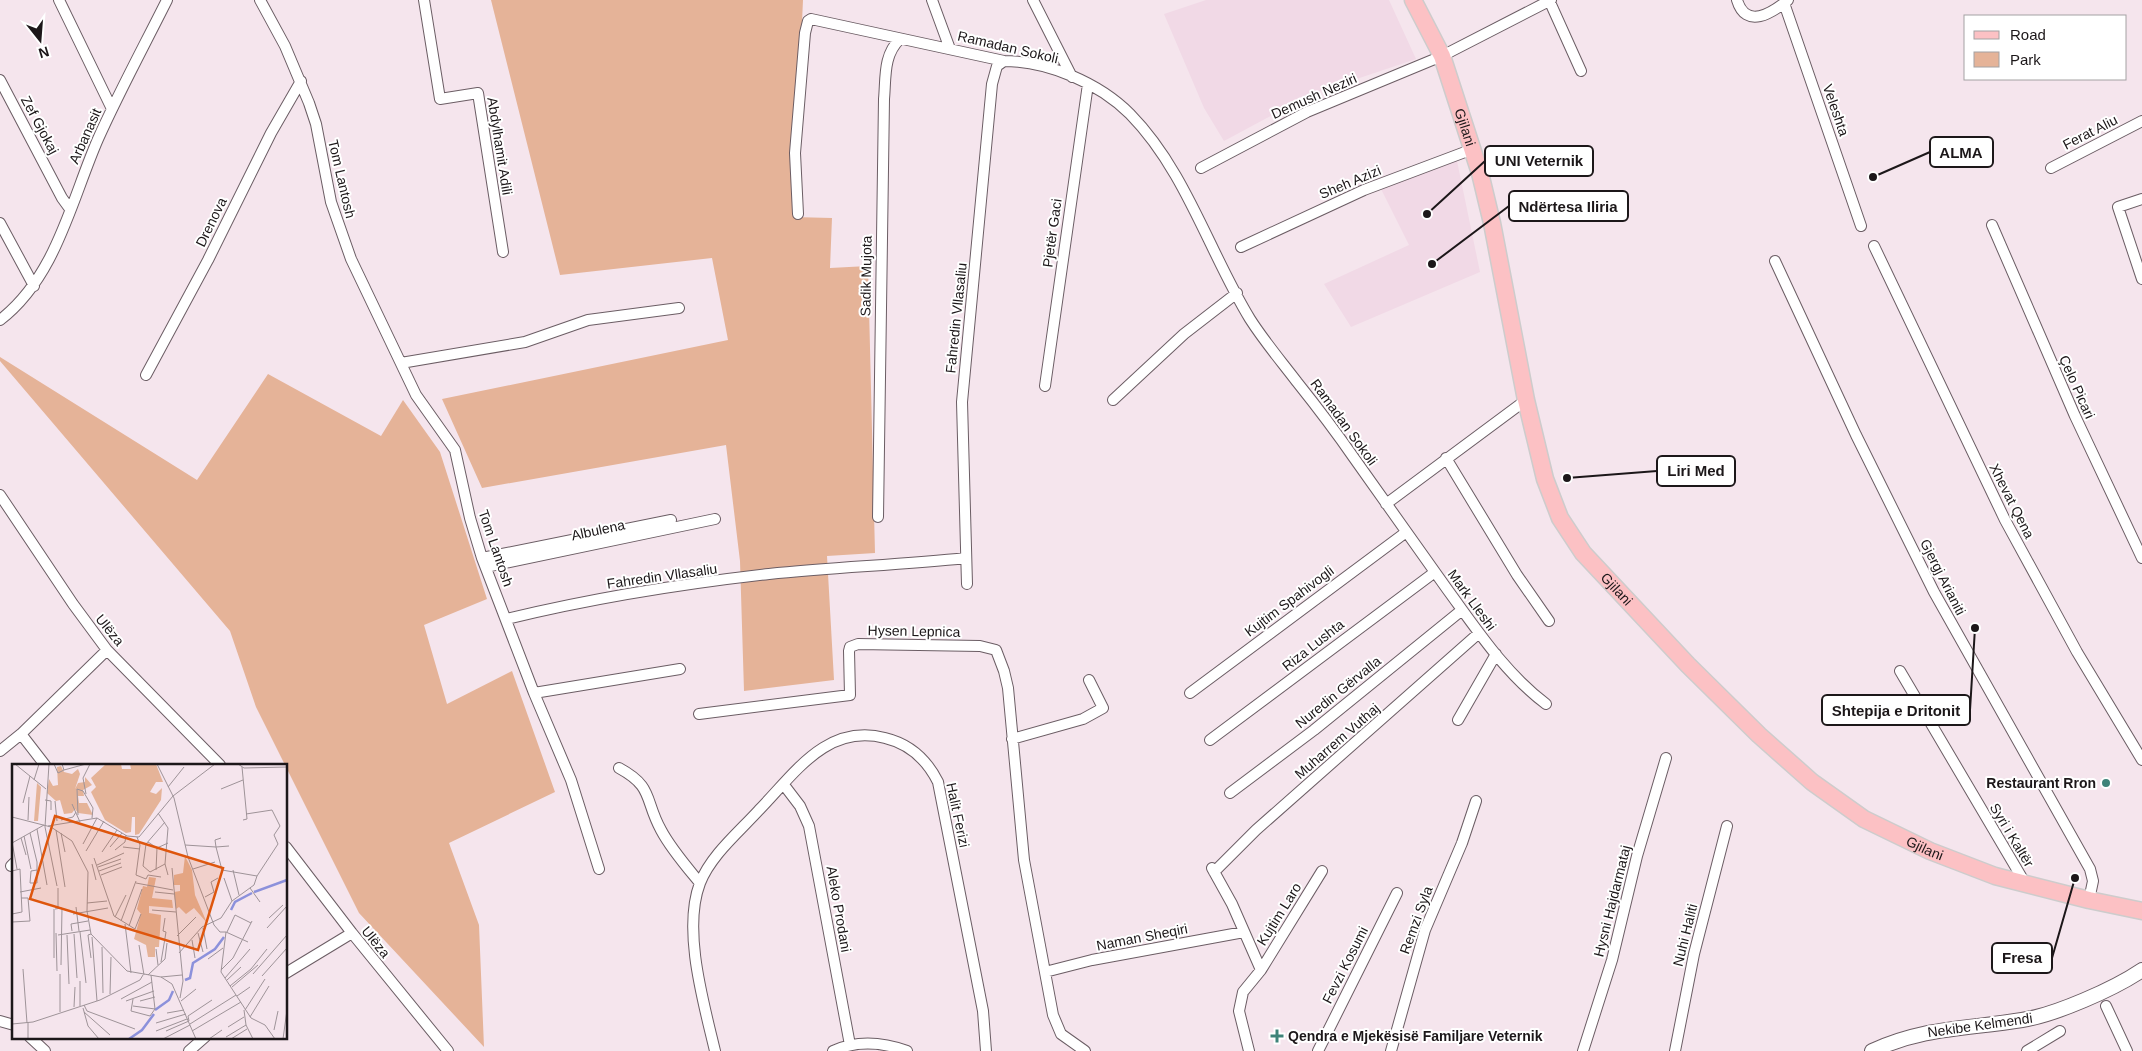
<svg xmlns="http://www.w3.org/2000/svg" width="2142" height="1051" font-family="Helvetica,sans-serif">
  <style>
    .built { fill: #f1d9e6 }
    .green { fill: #e5b398 }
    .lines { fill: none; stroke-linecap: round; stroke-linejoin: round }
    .minor-casing { stroke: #6b5d64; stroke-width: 12 }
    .tertiary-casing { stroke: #6b5d64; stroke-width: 16 }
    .primary-casing { stroke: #cdcccc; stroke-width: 19 }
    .minor { stroke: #fff; stroke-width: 10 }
    .tertiary { stroke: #fff; stroke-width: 14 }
    .primary { stroke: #fcc1c4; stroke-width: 16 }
    .poi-dot { fill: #3e8379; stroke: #fff; stroke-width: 2 }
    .labels { text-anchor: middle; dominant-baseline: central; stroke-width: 4; stroke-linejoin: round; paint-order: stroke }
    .street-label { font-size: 14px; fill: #1c1719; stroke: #fff }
    .poi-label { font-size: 14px; font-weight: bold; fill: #1c1719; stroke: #fff; text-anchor: end }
    .inset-river { fill: none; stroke: #8c91db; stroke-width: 2.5 }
    .inset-road { fill: none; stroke: #9e9398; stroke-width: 1 }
    .view { fill: #de560d; fill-opacity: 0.15; stroke: #de560d; stroke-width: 2.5 }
    .inset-edge { fill: none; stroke: #1c1719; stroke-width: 2.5 }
    .leader { fill: none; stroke: #1c1719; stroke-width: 2 }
    .callout-dot { fill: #1c1719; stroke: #fff; stroke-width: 2 }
    .callout { fill: #fff; stroke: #1c1719; stroke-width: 2 }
    .callout-label { font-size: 15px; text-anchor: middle; font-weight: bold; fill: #1c1719 }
  </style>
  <rect width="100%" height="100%" fill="#f5e5ed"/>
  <path class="built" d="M1206,0H1389L1416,59L1312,94L1224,141L1204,108L1164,14Z
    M1457,161L1480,272L1351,327L1324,284L1409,245L1381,189Z"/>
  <path class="green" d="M491,0H803L793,217L832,218L830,268L868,266L875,553L827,556L834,680L744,691L740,561L726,445L482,488L442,399L728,340L712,258L560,275Z
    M0,357L197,480L268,374L381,436L403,400L440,452L487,599L424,625L447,704L512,671L555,792L449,843L479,925L484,1047L359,913L256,707L230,631L0,361Z"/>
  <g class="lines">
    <defs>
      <path id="minor" d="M59,0L112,109
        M260,0L285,46L309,103L316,124L331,202L351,259L416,395L455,450L470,518L482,558L534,693L571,780L599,869
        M424,0L440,99L478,93L503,252
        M932,0L950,49
        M1033,0L1072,77
        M1549,0L1581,71
        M1737,0C1746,30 1772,13 1788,0
        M1784,3L1861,226
        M0,80L62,198L70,209
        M1201,168L1307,112L1442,56L1551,0
        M2051,168L2142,121
        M2142,199L2118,207L2142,279
        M798,214L795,153L805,33L808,21L811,19L1004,61C1048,61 1099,83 1130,114C1186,171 1209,252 1250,319C1264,341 1281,361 1297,382C1317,407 1336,432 1354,458C1385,502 1416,546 1447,589C1477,630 1505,673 1546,704
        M0,223L34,286
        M1992,225L2075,416L2142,558
        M1874,246L2005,520L2077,652L2142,760
        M1241,247L1364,190L1473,149
        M1775,261L1856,435L1934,592L2090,869L2093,881L2089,900
        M0,320C56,277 71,201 98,139C119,92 144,46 167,0
        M401,363L525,342L588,320L679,308
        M146,375L208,260L271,133L301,81
        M1045,386L1088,84
        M1113,400L1184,334L1237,293
        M1446,458L1517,575L1549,621
        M0,495L73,604L107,650L220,765
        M1386,504L1526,400
        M878,517L884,99C886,78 883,55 900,39
        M482,558L671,520
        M486,567L715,519
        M967,584L962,402L992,84L997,66L1004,61
        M507,619C593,598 681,584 769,574C835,567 901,565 966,558
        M1900,671L2025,883
        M534,693L680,669
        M1190,693L1405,533
        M699,714L850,695L849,651L850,647L858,644L980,646L996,650L1004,671L1008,688L1024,860L1053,1015L1061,1034L1085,1051
        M1458,720L1496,654
        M1012,739L1083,719L1103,708L1089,680
        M1210,740L1435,572
        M0,751L21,734
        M45,765L21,734L107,650
        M619,768C654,787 644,799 661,830C671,849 686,866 700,883
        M784,785L800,806L809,826L850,1045
        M1230,793L1314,730L1462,610
        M286,847L352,933L448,1051
        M11,866L14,863
        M1212,868L1232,904L1261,970
        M1214,872L1256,830L1479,633
        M1045,972L1092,960L1244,932
        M286,973L352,933
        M2106,1006L2127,1051
        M0,1021L14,1025
        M30,1037L45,1051
        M189,1051L205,1037
        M715,1051C704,1004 682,930 700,883C711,855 739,832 759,810C795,773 827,723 885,738C910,744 927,760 938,782L983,1011L986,1051
        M833,1051C857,1040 882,1042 907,1051
        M1249,1051L1239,1011L1243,992L1261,970L1322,871
        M1318,1051L1397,893
        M1391,1051L1425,930L1462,843L1476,801
        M1583,1051L1612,960L1637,856L1666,758
        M1675,1051L1694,954L1727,826
        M2027,1051L2060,1031"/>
      <path id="tertiary" d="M1872,1051C1923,1027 1968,1029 2022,1020C2055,1015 2114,989 2142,970"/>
      <g id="primary">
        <path id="s1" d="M1413,0L1442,56L1480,173L1492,223L1526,400L1545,479L1560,518L1583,553L1688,665L1759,735L1812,782L1864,819L1930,851L1995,876L2089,900L2142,911"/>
      </g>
    </defs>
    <use href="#minor" class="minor-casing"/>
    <use href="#tertiary" class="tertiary-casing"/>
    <use href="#primary" class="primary-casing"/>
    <use href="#minor" class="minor"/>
    <use href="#tertiary" class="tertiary"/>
    <use href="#primary" class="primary"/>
  </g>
  <g class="poi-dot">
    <circle cx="2106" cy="783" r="5"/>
    <path d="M1274.5 1028.5h5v5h5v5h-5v5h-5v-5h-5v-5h5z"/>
  </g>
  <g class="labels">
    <g class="street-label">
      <text transform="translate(1008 47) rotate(13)">Ramadan Sokoli</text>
      <text transform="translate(1314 96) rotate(-24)">Demush Neziri</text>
      <text transform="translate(1836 110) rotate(71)">Veleshta</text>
      <text transform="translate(40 125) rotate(62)">Zef Gjokaj</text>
      <text stroke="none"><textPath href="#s1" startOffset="138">Gjilani</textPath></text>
      <text transform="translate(2090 132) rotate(-27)">Ferat Aliu</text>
      <text transform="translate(85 136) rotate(-66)">Arbanasit</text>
      <text transform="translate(500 146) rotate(81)">Abdylhamit Adili</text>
      <text transform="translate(342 179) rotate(77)">Tom Lantosh</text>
      <text transform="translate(1350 182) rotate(-23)">Sheh Azizi</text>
      <text transform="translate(211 222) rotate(-64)">Drenova</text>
      <text transform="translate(1052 233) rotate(-82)">Pjetër Gaci</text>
      <text transform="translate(866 276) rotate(-89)">Sadik Mujota</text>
      <text transform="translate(956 318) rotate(-84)">Fahredin Vllasaliu</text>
      <text transform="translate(2077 387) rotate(66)">Çelo Picari</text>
      <text transform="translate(1344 422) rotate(54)">Ramadan Sokoli</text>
      <text transform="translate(2012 501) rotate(63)">Xhevat Qena</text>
      <text transform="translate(598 530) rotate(-12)">Albulena</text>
      <text transform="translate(496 548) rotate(71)">Tom Lantosh</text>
      <text transform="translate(662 576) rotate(-8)">Fahredin Vllasaliu</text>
      <text transform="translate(1943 577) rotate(63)">Gjergj Arianiti</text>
      <text stroke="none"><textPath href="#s1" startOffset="632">Gjilani</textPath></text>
      <text transform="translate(1472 600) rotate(54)">Mark Lleshi</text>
      <text transform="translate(1289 601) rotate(-37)">Kujtim Spahivogli</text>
      <text transform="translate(110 630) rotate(51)">Ulëza</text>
      <text transform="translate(914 631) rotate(1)">Hysen Lepnica</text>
      <text transform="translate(1313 645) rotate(-38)">Riza Lushta</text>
      <text transform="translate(1338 692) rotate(-39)">Nuredin Gërvalla</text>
      <text transform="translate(1337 741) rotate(-41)">Muharrem Vuthaj</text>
      <text transform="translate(958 815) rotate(78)">Halit Ferizi</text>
      <text transform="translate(2012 835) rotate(59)">Syri i Kaltër</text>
      <text stroke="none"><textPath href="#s1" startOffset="1038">Gjilani</textPath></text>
      <text transform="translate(1612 901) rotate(-76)">Hysni Hajdarmataj</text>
      <text transform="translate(839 909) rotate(80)">Aleko Prodani</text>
      <text transform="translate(1279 914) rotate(-58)">Kujtim Laro</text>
      <text transform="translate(1416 920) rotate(-70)">Remzi Syla</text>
      <text transform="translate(1685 935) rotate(-76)">Nuhi Haliti</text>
      <text transform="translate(1142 937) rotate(-11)">Naman Sheqiri</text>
      <text transform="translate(376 942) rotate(51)">Ulëza</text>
      <text transform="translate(1345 965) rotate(-63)">Fevzi Kosumi</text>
      <text transform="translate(1980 1025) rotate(-8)">Nekibe Kelmendi</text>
    </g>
    <g class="poi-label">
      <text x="2096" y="783">Restaurant Rron</text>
      <text x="1288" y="1036" text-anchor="start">Qendra e Mjekësisë Familjare Veternik</text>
    </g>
  </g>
  <g transform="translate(12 764)">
    <rect width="275" height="275" fill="#f5e5ed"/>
    <path d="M94,0H109L110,5H119L118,0H144L151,18H144L138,28L144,30L150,24L149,36L127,70L123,71V53H120L119,68L114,69L93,56L79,28L84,23L79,14ZM49,2L52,8L60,10L66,5L68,10L63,25L66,19L73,18V13L80,21L71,26L72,32H66L67,39H75L81,51L66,49L63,45L60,49L52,50L48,36L44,37L35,29L37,15L41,22L46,21L45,3ZM25,19L29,23L26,57H22ZM173,92L180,106L183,131L195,159L182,144L174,150L167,143L164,145L162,128L168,127V121H162V111L171,109ZM137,113L144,114L140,134L160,136L161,144L137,142V149L149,151L147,183H143V193H136L134,181L122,175L129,150L125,145L131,122L135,123Z" fill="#e5b398"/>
    <path class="inset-river" d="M242,128L275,116M219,146L223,138L240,129M173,216L178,214L181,199L203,185L212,173M143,246L157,236L161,227M117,275L130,266L142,250"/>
    <path class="inset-road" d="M3,0L34,25M37,0L33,63L45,122M42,0L46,9L52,6M50,0L52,6L74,0M145,0L162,34L176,93L202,161L208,168H214L209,208L239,254L253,261L263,275M226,0L232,4L275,3M230,3L235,55L231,56M22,16L27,0M156,23L172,3M209,25L231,16M74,30L71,14L78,0M33,36L39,37V46M43,37L45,57M11,39L18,12M60,40L68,58M146,49L156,64L153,100L156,111M234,50L260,46L268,62L262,71L266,80L245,112M66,51L65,25L71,27L81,44L80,54M0,53L39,63L60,77L76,108L75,147L79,170L115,207L149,213L160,220L184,275M16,56L17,33M49,56L61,53L64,48M36,62L85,54L115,72L127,73L161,32L203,0M25,65L35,121M44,66L53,123M18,69L25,98V119H18L19,107L25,106M49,69L53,88M12,72L19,105M125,73L128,81L124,111L134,115L136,111L149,113M9,74L14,91M209,74L203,76L204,83L217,82M0,78L5,105M136,78L145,84L156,79M0,79L32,61M71,80L85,54M173,81L204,83L210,106L245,112M98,83L110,69M111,83L128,85M103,86L113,78L114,71M74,87L92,57M90,88L105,66M82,94L102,152L123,165L129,150M80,100L84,116M153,100L138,108L131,102L134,80L153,58M85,101L112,89M86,103L109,95M160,104L171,217L168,234M181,105L203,98M144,106L145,84M221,106L227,131M0,107L8,105L10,148L0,150M87,107L109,99M89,111L110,103M212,114L220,137M124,119L161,126M46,124V143M238,124L248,138M8,128L29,124M143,128L162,130M193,133L202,128L199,118L206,114M75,139L95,137M64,143L67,167M43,145L50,144L49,201M140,146L164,148M61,150L96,144M103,153L114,131M257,154L271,141M109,157L124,117M0,158L18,157L16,134H9M113,160L119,209M117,162L130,125M191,164L195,185M255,164L275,142M60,167L59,160L76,157M68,168L74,219M214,168L236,178M215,168L223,151L239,159M44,169L45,207M186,169L191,188M62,170L65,214M79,170L76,171L79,194M46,171L78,166M55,171L57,220M165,172L184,153M80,173L85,237M180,176L183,194M127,181L132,211M90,183L91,229M144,185L146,201M167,189L190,163L209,154L220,137L242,121L245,112M42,194V145M196,195L211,184M149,198L154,168L151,167L153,154M11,205L15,259M209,206L221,194L240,157M48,210V248M241,210L275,171M136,211L153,195L155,179M139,211L143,245M250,212L275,184M149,213L170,211M213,214L238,185M215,216L229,203M68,217V242M218,222L239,205L255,185M220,223L246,201M98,230L99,193M225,232L238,223M109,235L140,218M121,235L119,247L138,252L143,245M114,237L142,227M128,237L143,233M169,237L184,225M72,241L75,247L123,265M121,242L143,245M62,243L63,223M71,244L76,262L87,275M232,246L234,261L241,275M233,246L253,215M72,248L98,271M155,249L172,246M238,253L257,222M144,259L174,250M0,260L21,258L88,236L128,216L131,211M178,260L224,231M216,263L232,253M262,266L266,247M144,267L175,255M154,267L177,257L176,252L200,236M180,267L229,238M214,273L234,261M16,275V259M151,275L178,261M197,275L210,266M219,275L235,265M271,275L275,246"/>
    <path class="view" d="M43,52L211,104L186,186L18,135Z"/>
    <rect width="275" height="275" class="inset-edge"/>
  </g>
  <path class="leader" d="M1873 177L1930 152M1427 214L1485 161M1432 264L1509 206M1567 478L1657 471M1975 628L1970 710M2075 878L2052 958"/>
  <g class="callout-dot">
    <circle cx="1873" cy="177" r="5"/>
    <circle cx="1427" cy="214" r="5"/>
    <circle cx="1432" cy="264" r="5"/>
    <circle cx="1567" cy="478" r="5"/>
    <circle cx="1975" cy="628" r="5"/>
    <circle cx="2075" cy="878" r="5"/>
  </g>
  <g class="callout">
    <rect x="1930" y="137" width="63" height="30" rx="5"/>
    <rect x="1485" y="146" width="108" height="30" rx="5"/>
    <rect x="1509" y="191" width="119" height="30" rx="5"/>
    <rect x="1657" y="456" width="78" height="30" rx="5"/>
    <rect x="1822" y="695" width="148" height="30" rx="5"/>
    <rect x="1992" y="943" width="60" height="30" rx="5"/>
  </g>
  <g class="callout-label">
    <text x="1961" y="158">ALMA</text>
    <text x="1539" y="166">UNI Veternik</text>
    <text x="1568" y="212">Ndërtesa Iliria</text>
    <text x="1696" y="476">Liri Med</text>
    <text x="1896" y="716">Shtepija e Dritonit</text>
    <text x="2022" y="963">Fresa</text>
  </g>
  <rect x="1964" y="15" width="162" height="65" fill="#ffffff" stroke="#a4a2a3"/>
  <rect x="1974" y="31" width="25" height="8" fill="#fcc1c4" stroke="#a4a2a3"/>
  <text x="2010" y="40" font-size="15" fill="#1c1719">Road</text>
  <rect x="1974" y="52" width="25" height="15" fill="#e5b398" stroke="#a4a2a3"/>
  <text x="2010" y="65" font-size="15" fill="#1c1719">Park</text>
  <g transform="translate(40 40) rotate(163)" stroke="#ffffff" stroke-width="4" paint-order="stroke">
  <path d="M0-4L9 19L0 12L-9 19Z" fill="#1c1719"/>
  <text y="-8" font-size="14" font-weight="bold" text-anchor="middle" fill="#1c1719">N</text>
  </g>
</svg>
